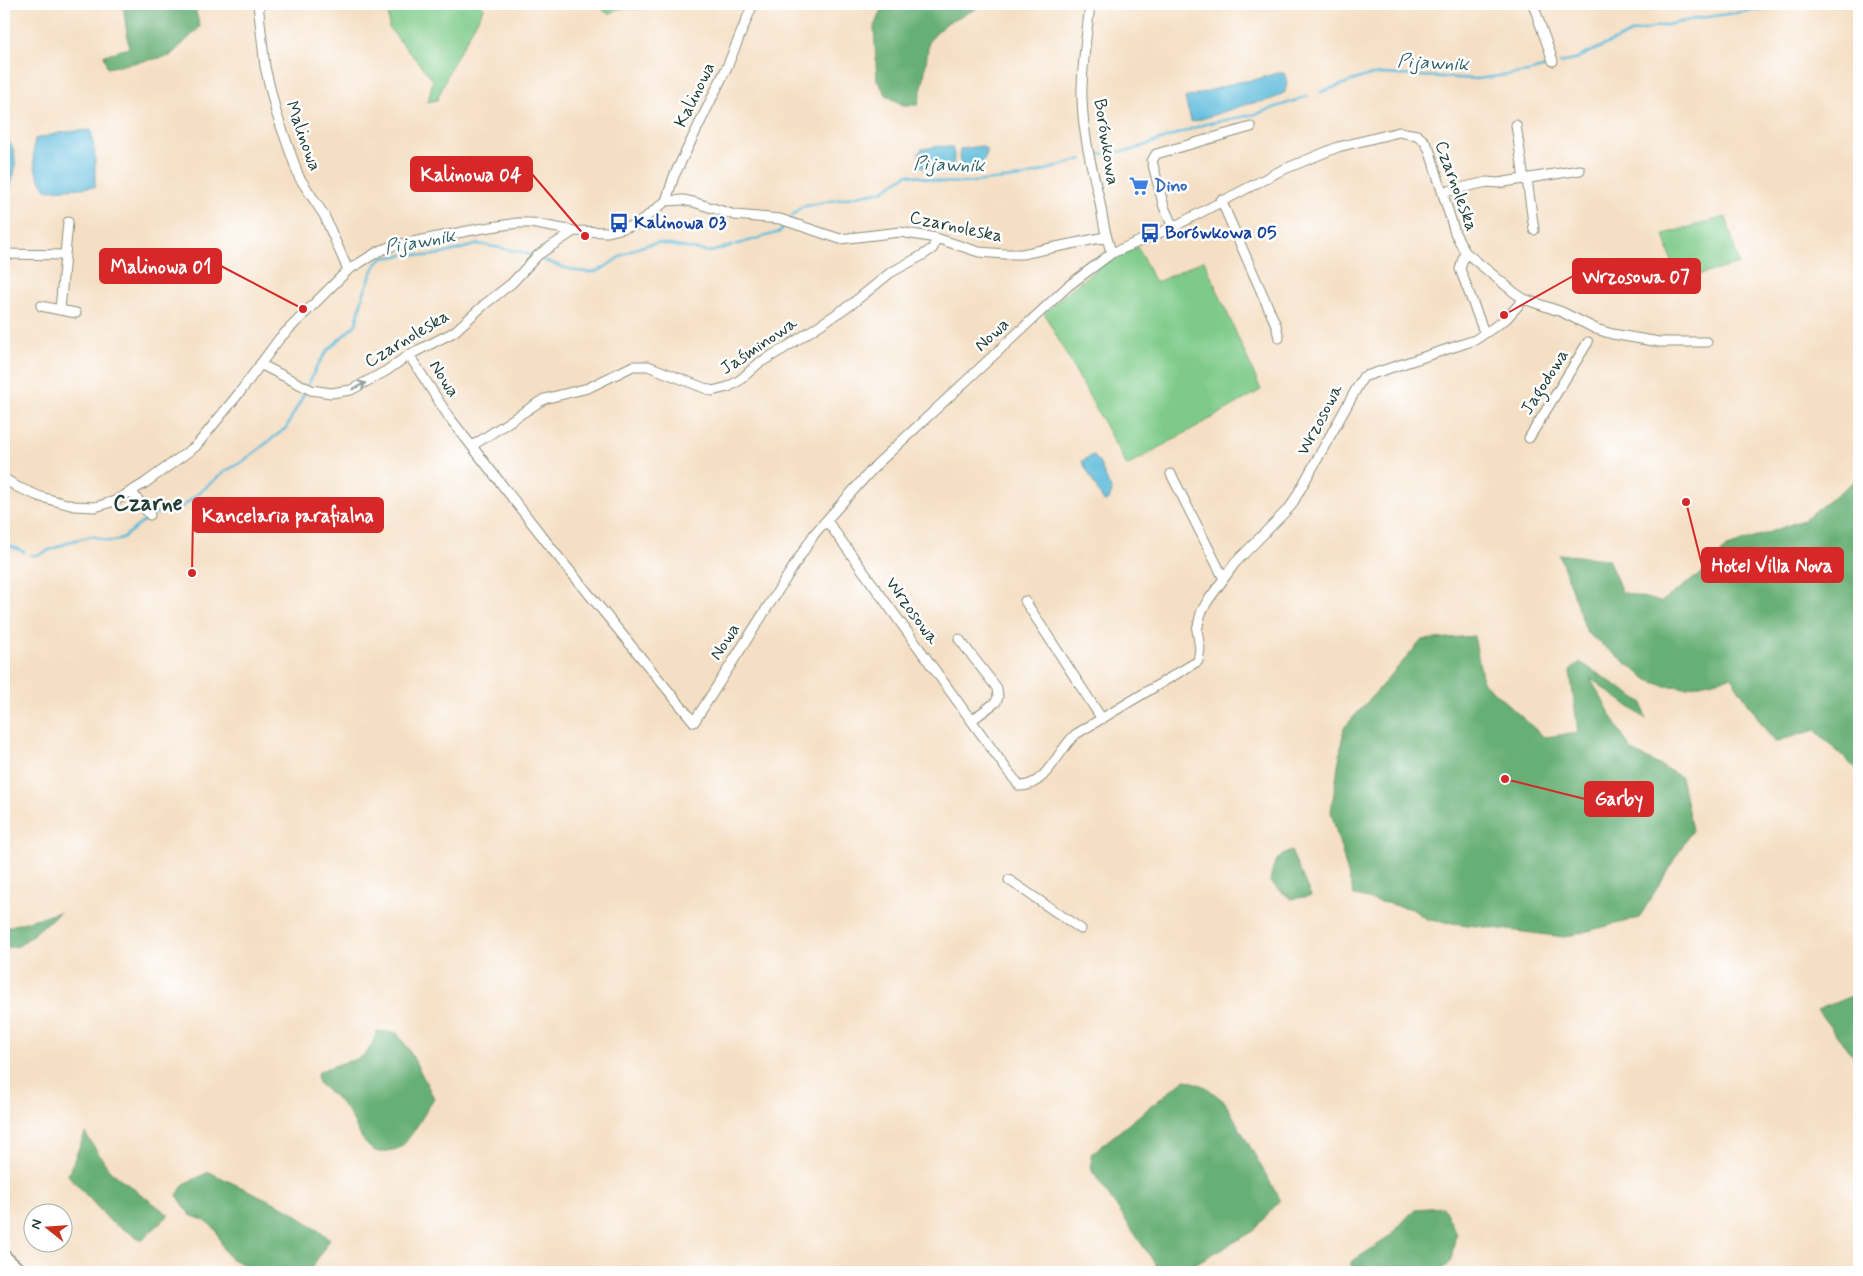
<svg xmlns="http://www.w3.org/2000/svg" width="1863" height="1276" font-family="Mynerve,sans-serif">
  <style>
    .green { fill: #7ecb89; stroke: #4e845e }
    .forest { fill: #66af75; stroke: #427654 }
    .water { fill: #5ebcdc; stroke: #3e7c88 }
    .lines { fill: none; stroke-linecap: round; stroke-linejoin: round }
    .stream { stroke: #5ebcdc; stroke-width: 2.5 }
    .minor-casing { stroke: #8a8e7c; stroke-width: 11 }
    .tertiary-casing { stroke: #8a8e7c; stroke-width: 14 }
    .minor { stroke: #fff; stroke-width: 9 }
    .tertiary { stroke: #fff; stroke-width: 11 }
    .oneway { stroke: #8f9e9a }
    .labels { text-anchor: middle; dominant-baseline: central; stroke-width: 5; stroke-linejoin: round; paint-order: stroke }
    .street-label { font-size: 18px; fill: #1f3d34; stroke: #fff }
    .shop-label { font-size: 18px; font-weight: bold; fill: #366cbe; stroke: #fff; text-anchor: start }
    .transit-label { font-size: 18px; font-weight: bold; fill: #164399; stroke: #fff; text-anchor: start }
    .water-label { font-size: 19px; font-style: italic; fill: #326366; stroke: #fff }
    .district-label { font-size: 22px; font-weight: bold; fill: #1f3d34; stroke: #fff }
    .leader { fill: none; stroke: #d62828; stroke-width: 2 }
    .callout-dot { fill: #d62828; stroke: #fff; stroke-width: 2 }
    .callout { fill: #d62828; stroke: #d62828; stroke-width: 2 }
    .callout-label { font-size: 19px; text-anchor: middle; font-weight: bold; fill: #fff }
  </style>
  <rect width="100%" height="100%" fill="#fff"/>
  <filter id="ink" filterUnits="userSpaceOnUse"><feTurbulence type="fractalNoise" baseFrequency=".02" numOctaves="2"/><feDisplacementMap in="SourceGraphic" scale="10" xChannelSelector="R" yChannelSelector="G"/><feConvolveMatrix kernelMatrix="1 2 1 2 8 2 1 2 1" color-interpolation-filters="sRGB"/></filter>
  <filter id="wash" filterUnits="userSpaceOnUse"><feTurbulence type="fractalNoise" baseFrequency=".0096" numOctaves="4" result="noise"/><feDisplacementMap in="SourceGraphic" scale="20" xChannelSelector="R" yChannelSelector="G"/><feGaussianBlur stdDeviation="1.12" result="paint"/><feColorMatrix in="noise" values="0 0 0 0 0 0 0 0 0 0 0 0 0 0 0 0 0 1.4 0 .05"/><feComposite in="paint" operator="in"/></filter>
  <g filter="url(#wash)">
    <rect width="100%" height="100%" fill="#f5dfc4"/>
    <path class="green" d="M388,4H482L484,8L451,67L437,100L428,102L433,80L389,28Z
      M595,4H647L646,8L616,9L610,15Z
      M1726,217L1739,264L1677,281L1664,234Z
      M1138,247L1155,283L1204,260L1261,390L1127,466L1044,313L1067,292L1112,257Z"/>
    <path class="forest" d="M123,4H194L200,27L170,56L107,68L104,55L129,48Z
      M883,4H986L945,24L929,41L924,78L918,105H903L887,96L877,80L874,27Z
      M1859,478V772L1815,730L1774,742L1731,677L1687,687L1664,686L1648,680L1587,633L1559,554L1608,559L1622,592L1661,602L1709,568L1725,548L1803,520Z
      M1474,636L1483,682L1544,737L1578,733L1570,671L1580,662L1642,702L1646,719L1590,678L1631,750L1681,777L1692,830L1639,918L1564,937L1428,920L1412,909L1354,896L1331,812L1344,728L1422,640Z
      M1291,851L1311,896L1291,899L1270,882C1273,865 1274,858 1291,851Z
      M60,912L19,946L4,948V928Z
      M1859,993V1064L1817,1010Z
      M377,1031L397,1033L409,1050L434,1098C424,1114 415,1132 402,1146C399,1149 393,1150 388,1151C364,1159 357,1123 346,1109C338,1099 328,1091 318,1083L317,1074C321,1070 325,1069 331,1067C359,1056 366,1064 377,1031Z
      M1185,1079L1206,1087L1225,1102L1280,1200L1254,1231L1187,1268H1158L1092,1171L1091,1154Z
      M85,1133L110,1171L169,1215L142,1240L111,1222L68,1175Z
      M209,1172L290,1210L330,1239L309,1272H248L242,1264L230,1258L224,1250L216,1230L206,1221L190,1215L177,1195L184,1184Z
      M1443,1207L1456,1232L1451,1261L1441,1272H1351V1262L1388,1238L1415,1209Z"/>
    <path class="water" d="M1277,73H1284L1287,82L1285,92C1268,104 1259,100 1241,106C1225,111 1209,117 1192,122L1191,121L1185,98L1238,82L1254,80Z
      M91,130L95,154V187L47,190C34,174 31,158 35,139L63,132Z
      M4,137C23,149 14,185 4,200Z
      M940,146L952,147L954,155L953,167C943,171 930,172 920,166L919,152L922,149Z
      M982,146L986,149V155L983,163L972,167H963L960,164V149Z
      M1093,455L1099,462L1112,492L1108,501L1104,502L1082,461Z"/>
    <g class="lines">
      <path class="stream" d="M1560,63L1573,60L1633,32L1700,18L1795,4
        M1321,92L1366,76L1381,74L1477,79L1528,72L1546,67
        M1095,155L1132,150L1205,124L1256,114L1308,96
        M792,216L801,207L882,191L908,174L942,182L964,183L1023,177L1082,159
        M538,258C553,264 583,276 598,271C605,268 612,262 618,258C629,251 645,244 658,243L710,252L780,232L785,225
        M308,385L317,366L328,350L356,324L363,295L373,270L377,263L383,258L411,254L426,256L442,254L479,244L521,252L533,256
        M4,543L24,552
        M31,555H38L72,541L93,536L107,541H115L124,537L140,524L160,511L182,507L224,472L242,462L286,428L306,390"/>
    </g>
  </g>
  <g filter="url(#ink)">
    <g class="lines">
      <defs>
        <path id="minor" d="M258,4L265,67L276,112L299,177L324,215L348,270
          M1090,4C1087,35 1081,68 1082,99C1083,133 1091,165 1099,198C1103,217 1104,235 1112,253
          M1533,4L1553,61
          M1516,125L1524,179
          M1527,179L1534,230
          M1443,192L1487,182L1498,183L1580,170
          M1221,200L1276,325L1279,338
          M666,201L674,176L727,67L753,4
          M1173,227L1164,207L1152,161L1156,154L1251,127
          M1465,252L1460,269L1484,332
          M4,254L65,255L60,310L41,306
          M65,255L68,222
          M60,310L76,313
          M409,355L449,417L556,554L694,722L815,533L877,464L1068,286L1112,253L1173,227L1280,171L1338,147L1399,132L1417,135L1424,141L1429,149L1455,233L1465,252L1515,293L1524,299L1562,312L1596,329L1612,334L1659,342H1707
          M260,364L311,390L331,393L351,390L386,371L409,355L454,332L485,304L512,283L538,255L574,231
          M1529,438L1588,342
          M472,446L544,399L588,388L633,366H648L712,391L728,387L740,380L759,363L785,348L853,303L890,273L923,255L933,248L936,238
          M1171,474L1223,577
          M4,478L17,487L41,497L74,506L95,507L115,501L145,483L196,446L240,392L279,339L348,270L379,251L392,246L478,229L518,223H531L574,231L608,232L636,225L666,201L683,200L693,202L735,215L780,219L840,239L900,232L936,238L979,252L1005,254H1022L1105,237
          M131,491L150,515
          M827,521L1010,774L1020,786C1047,786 1059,748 1076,734L1198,661L1200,649L1197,630L1201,613L1207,602L1235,563L1291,506L1363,377L1475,340L1506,319L1524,299
          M1025,601L1102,719
          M959,639L997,688L998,697L996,702L972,720
          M1009,880L1081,929"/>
        <path id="tertiary" d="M4,1256L22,1272"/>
      </defs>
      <use href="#minor" class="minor-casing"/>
      <use href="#tertiary" class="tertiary-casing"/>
      <use href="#minor" class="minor"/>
      <use href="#tertiary" class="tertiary"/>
    </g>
    <defs><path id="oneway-shaft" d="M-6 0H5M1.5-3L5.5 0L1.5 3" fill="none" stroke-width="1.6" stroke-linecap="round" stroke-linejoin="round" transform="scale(1.25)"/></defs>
    <use class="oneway" href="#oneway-shaft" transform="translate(359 386) rotate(-26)"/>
  </g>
  <defs>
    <symbol id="supermarket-bare" viewBox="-9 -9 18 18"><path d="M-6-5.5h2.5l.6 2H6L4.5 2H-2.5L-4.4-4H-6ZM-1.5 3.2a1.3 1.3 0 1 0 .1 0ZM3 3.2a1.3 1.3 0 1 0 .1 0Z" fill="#3f7fe0" stroke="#fff" stroke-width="2.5" paint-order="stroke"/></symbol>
    <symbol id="bus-bare" viewBox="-9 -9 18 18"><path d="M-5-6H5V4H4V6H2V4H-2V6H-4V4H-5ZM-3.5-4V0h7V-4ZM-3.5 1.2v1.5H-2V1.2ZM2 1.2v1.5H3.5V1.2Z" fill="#1a4fb4" stroke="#fff" stroke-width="2.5" paint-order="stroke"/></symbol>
  </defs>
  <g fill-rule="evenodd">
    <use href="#supermarket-bare" x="1125" y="172" width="28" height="28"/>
    <use href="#bus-bare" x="605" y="209" width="28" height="28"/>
    <use href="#bus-bare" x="1136" y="219" width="28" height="28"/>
  </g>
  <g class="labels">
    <g class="street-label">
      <text transform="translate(695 95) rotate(-64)">Kalinowa</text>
      <text transform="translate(303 136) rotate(70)">Malinowa</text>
      <text transform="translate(1106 142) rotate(81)">Borówkowa</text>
      <text transform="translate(1456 186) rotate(70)">Czarnoleska</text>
      <text transform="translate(956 227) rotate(12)">Czarnoleska</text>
      <text transform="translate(992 335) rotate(-43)">Nowa</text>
      <text transform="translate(407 339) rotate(-31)">Czarnoleska</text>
      <text transform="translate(759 346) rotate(-34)">Jaśminowa</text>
      <text transform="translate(444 379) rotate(57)">Nowa</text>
      <text transform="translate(1545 382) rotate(-58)">Jagodowa</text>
      <text transform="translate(1320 420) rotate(-62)">Wrzosowa</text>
      <text transform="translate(912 611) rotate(54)">Wrzosowa</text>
      <text transform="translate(725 642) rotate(-57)">Nowa</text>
    </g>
    <g class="shop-label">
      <text x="1154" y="186">Dino</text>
    </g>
    <g class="transit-label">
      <text x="634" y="223">Kalinowa 03</text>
      <text x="1165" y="233">Borówkowa 05</text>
    </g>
    <g class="water-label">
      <text transform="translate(1433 63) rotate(3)">Pijawnik</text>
      <text transform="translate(949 165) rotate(2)">Pijawnik</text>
      <text transform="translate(420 242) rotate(-10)">Pijawnik</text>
    </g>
    <g class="district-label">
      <text x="148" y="504">Czarne</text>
    </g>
  </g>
  <path class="leader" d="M585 236L532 174M303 309L221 266M1504 315L1573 276M192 573L193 515M1686 502L1702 565M1505 779L1585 799"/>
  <g class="callout-dot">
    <circle cx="585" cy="236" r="5"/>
    <circle cx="303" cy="309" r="5"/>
    <circle cx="1504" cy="315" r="5"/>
    <circle cx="192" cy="573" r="5"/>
    <circle cx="1686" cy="502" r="5"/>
    <circle cx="1505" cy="779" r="5"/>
  </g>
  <g class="callout">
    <rect x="411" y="157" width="121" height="34" rx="5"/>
    <rect x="100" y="249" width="121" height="34" rx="5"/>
    <rect x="1573" y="259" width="127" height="34" rx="5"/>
    <rect x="193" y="498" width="190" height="34" rx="5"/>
    <rect x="1702" y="548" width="141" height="34" rx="5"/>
    <rect x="1585" y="782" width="68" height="34" rx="5"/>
  </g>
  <g class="callout-label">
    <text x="471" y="181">Kalinowa 04</text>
    <text x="161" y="273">Malinowa 01</text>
    <text x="1636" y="283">Wrzosowa 07</text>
    <text x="288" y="522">Kancelaria parafialna</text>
    <text x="1772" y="572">Hotel Villa Nova</text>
    <text x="1619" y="805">Garby</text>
  </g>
  <rect width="1863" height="1276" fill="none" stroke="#fff" stroke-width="20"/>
  <g transform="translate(48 1228) rotate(287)"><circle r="24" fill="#ffffff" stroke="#a5b1ae"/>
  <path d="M0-4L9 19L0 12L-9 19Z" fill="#c8321e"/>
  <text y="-8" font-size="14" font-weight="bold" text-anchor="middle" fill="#1f3d34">N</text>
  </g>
</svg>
